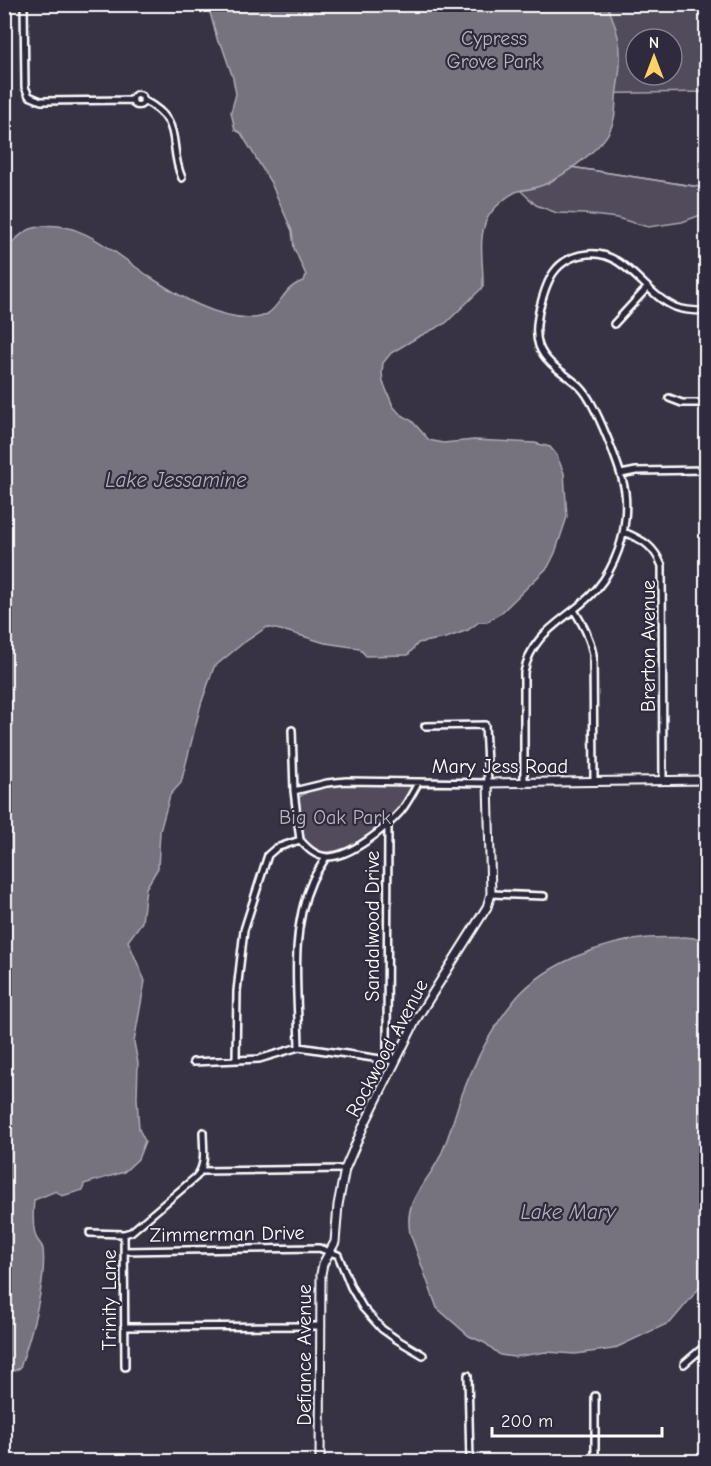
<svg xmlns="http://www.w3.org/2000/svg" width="711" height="1466" font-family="'Comic Neue',sans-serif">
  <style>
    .green { fill: #514c5c; stroke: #a8a6ae; stroke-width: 1.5; fill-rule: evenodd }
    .water { fill: #76737f; stroke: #adabb2; stroke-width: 1.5 }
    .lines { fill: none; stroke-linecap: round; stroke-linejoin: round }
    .stream { stroke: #adabb2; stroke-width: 1.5 }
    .minor-casing { stroke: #fff; stroke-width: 10 }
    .tertiary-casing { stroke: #fff; stroke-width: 11 }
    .minor { stroke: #2f2a3d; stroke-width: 5 }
    .tertiary { stroke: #2f2a3d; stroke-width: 7 }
    .labels { text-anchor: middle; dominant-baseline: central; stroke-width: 4.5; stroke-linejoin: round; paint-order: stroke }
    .park-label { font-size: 20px; fill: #b9b7be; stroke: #2f2a3d }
    .street-label { font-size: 20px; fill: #fff; stroke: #2f2a3d }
    .water-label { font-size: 21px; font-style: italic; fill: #b4b2b9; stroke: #2f2a3d }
  </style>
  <rect width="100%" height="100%" fill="#373345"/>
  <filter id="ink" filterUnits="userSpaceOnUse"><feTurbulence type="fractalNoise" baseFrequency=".0167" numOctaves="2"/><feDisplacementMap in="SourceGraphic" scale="12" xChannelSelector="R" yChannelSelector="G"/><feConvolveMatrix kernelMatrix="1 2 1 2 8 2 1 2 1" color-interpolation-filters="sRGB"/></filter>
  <g filter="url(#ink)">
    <path class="green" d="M423,5H706V92L424,96ZM636,39H672V75H636Z
      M571,167L706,188V213L682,222L648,227L617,218L584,214L557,213L536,205L520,190C539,190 555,178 571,167Z
      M338,783H374L410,786L412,790C406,797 402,806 395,812C359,851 290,884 299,797L312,789Z"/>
    <path class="water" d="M208,5H607C621,36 623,55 617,89C615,103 617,117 610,130C601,149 567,173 548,183C539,187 531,189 522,190C510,192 492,209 487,219C477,239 484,266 483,287L446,323L418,337L391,353L383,363L382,372L383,382L393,406L399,413L412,421L429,440L443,443L474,440L535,443L550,447L556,454L564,473L567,517L555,553L548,567L502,612L487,622H479L468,630L446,638L418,643L408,655L366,656L359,648L325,643L289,632L267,627L242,644L214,667L201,704L181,783L170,795L160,831L158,868L146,888L142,922L128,941L145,981L134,1042L138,1063L137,1098L139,1129L145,1141L138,1159L124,1172L84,1184L83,1190L62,1196L56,1191L34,1200C33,1211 32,1226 36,1237C38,1242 42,1244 43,1249C47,1283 31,1335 20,1368L5,1375V250C13,242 22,231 34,228C78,215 119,257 153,279C182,298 215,317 250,318C281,319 278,287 304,281L306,275L294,248L292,231L271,183L241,133L235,130L231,112L236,94L233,78L222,46L218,42Z
      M684,937L706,939V1280L671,1322L613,1349L575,1354L546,1352L514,1357L500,1355L485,1343L469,1336L437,1308L410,1233C403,1196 429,1184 442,1152C451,1132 455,1112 463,1092C476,1059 494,1024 517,997C547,963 603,942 648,938C660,937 672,938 684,937Z"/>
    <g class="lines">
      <path class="stream" d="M571,167L706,188"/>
      <defs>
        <path id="minor" d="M24,4L25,87L29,96L41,101L133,100
          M132.5 100a5.5 5.5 0 1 1 11 0a5.5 5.5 0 1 1-11 0Z
          M143,100C186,122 167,144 182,178
          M614,324L647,288
          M669,398L682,403H706
          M621,474L636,471L706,470
          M624,532C643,540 654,546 662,566L663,780
          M574,610C583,625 590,637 593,654L594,781
          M292,730L294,791L300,840C307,848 315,856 327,857C351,857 386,828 401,811C408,802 413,792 418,783
          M524,782V673C531,633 563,622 590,596C610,577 623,546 625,519C626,510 626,501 625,492C622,471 595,402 581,388C567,374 546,365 539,346C535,334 537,323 539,311C546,282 554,257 588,254C625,250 644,294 675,307C685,311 696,311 706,311
          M294,791L327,783L346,781L488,783L485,725L425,726
          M388,825L387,1050L394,1061
          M491,894L544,896
          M299,1047C298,993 289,932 312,881C316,872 322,865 326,857
          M236,1060L237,991L244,930L268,855L276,848L300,840
          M193,1062L259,1059L299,1047L394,1061
          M202,1171L345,1169
          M90,1233L124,1234L131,1232L196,1177C207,1165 203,1147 203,1132
          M124,1234L125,1367
          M124,1251L319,1248L338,1255L351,1287L363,1308L382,1329L396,1339L423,1355
          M124,1327L320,1326
          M684,1364L706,1345
          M468,1375L470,1462
          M595,1462V1396"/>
        <path id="tertiary" d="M320,1462L321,1274L323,1264L335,1242L338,1205L345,1169L364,1125L417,1018L487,907L491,894L488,783L706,780"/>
      </defs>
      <use href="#minor" class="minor-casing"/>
      <use href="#tertiary" class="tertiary-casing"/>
      <use href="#minor" class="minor"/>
      <use href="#tertiary" class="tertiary"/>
    </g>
  </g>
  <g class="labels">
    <g class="park-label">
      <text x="494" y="38">Cypress<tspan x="494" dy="23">Grove Park</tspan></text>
      <text x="335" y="817">Big Oak Park</text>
    </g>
    <g class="street-label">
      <text transform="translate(648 646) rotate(-90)">Brerton Avenue</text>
      <text x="500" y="766">Mary Jess Road</text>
      <text transform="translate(372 926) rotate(-90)">Sandalwood Drive</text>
      <text transform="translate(387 1048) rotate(-62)">Rockwood Avenue</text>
      <text transform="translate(227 1234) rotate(-1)">Zimmerman Drive</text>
      <text transform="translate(109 1300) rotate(-90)">Trinity Lane</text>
      <text transform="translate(304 1355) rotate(-90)">Defiance Avenue</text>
    </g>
    <g class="water-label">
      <text x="176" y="480">Lake Jessamine</text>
      <text x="568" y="1212">Lake Mary</text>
    </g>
  </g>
  <rect width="711" height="1466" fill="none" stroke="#2f2a3d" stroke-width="24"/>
  <rect x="12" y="12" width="687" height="1442" fill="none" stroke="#fff" stroke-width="2" filter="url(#ink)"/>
  <g transform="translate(654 57)"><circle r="28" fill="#2f2a3d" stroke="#827f8b" stroke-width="1.5"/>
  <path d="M0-4.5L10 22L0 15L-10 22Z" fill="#ffd166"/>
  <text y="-9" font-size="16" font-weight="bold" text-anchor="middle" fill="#ffffff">N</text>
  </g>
  <path d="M492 1427v9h170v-9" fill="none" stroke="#ffffff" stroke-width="3"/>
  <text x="501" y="1427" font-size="18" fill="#ffffff" stroke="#2f2a3d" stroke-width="4.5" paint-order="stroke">200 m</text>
</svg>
